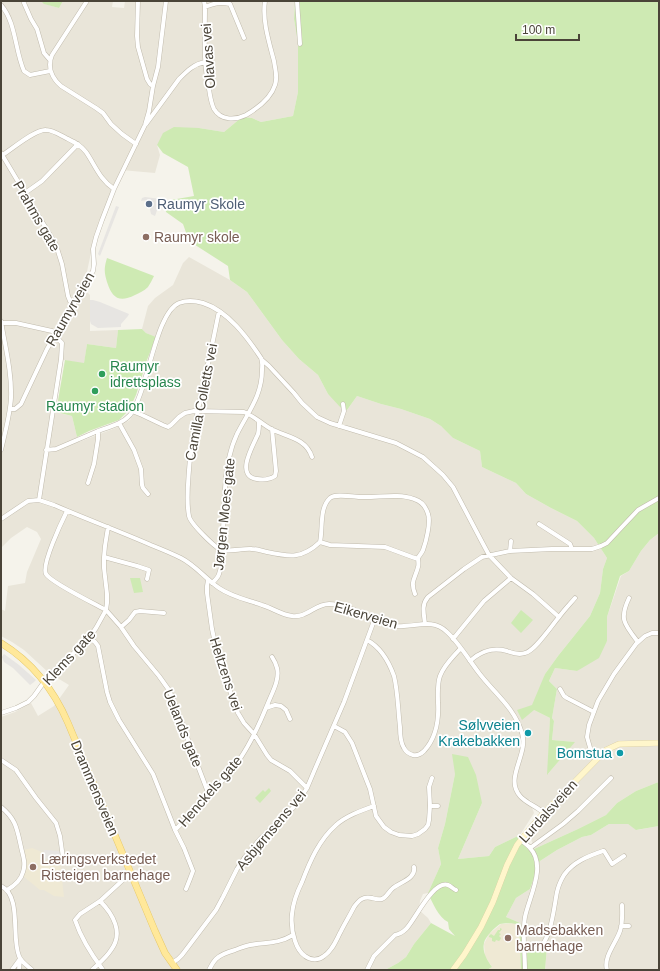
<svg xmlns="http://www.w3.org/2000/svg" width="660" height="971" font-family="Helvetica,sans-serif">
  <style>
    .residential { fill: #e9e5d9 }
    .education { fill: #efe9d4 }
    .green { fill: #ceeab3 }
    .parking { fill: #e7e5e2 }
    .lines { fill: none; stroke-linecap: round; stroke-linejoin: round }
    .minor-casing { stroke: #c1bbad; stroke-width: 5 }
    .secondary-casing { stroke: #d6c99a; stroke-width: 6 }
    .primary-casing { stroke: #e6c868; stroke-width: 7 }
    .minor { stroke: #fff; stroke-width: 4 }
    .secondary { stroke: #fff6cb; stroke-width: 5.5 }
    .primary { stroke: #ffe89a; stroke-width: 6 }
    .service-dot { fill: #5c6f8a; stroke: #fff; stroke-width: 1.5 }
    .education-dot { fill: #8d6e63; stroke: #fff; stroke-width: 1.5 }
    .leisure-dot { fill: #2e9e5b; stroke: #fff; stroke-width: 1.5 }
    .culture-dot { fill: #0f9aa8; stroke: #fff; stroke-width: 1.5 }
    .labels { text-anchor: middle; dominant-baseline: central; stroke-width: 3.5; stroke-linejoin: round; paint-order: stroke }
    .street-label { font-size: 14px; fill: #4a4438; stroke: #fff }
    .service-label { font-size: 14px; fill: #4e5e75; stroke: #fff; text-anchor: start }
    .education-label { font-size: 14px; fill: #785e54; stroke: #fff; text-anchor: start }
    .leisure-label { font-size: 14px; fill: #27864d; stroke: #fff; text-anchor: start }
    .culture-label { font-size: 14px; fill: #0d838f; stroke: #fff; text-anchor: end }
  </style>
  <rect width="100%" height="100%" fill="#f5f3eb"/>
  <path class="residential" d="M1,1H41L45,4L59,8L63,1H113L112,7L124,8L125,1H295L294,19L298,43V92L293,116L261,122L252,118L242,117L224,132L199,128L157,145L160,155L155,173L121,170L113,187L95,234L85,281L84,292L88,293L90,295V331L118,330L116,348L87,344L84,364L59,359L50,411L72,416L77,437L79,442L118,427L130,420L137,409L160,339L146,333L142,329L148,306L155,298L173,285L183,263L189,257L230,280L247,292L282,340L299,359L318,375L328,394L347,410L357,396L381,404L401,409L430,419L441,426L453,438L480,451L482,467L516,483L526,494L551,508L577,521L594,538L607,558L603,569L600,593L590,616L558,656L545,674L534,710L550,718L548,774L574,742L552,740L554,721L552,718L557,689L549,681L555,668L577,671L607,641V617L621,576L629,571L641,551L650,540L659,533V782L656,783L636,791L617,803L606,815L578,829L534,849L530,835L548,815L529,799L534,813L520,835L495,847L489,856L458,859L482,803L455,774L445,824L438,848L441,864L428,893L423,894L420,901L419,910L428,918L431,923L414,944L406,957L398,963L385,970H1V717L15,712L31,703L38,716L54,706L69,685L49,673L24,650L12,642L1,636V609L5,611L8,586L25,583L27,572L41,539L37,532L27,527L11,538L1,548Z
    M609,824H628L637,830L659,826V970H545L547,947L526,943L520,923L506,917L516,898L530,889L540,861L557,850L582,837L591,835Z"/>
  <path class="education" d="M32,848L42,852L43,858L44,861L60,862L64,897L54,896L44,890H40L23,876V850Z
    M516,923L519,925L521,970H487L492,967L485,956L484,944L489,934L501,924Z"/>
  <path class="green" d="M41,1H63L59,8L44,4Z
    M295,1H659V533L650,540L641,551L629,571L620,576L607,617V641L599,658L577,671L555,668L549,681L557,689L552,718L554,721L552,740L575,742L547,775L550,718L534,710L522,720L517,710L532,705L545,674L558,656L590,616L600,593L603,569L607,558L594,538L577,521L551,508L526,494L516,483L482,467L480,451L453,438L441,426L430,419L401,409L381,404L357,396L347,410L341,408L328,394L318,375L299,359L282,340L247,292L230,280L228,266L189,241L183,224L166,212L165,201L194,196L188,167L163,153L157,145L163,133L174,127L199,128L224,132L242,117L252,118L261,122L293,116L298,92V43L294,19Z
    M107,258L154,276C152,280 150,284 148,287C144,291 139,293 135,295C119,303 112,298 107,282C104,272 104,268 107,258Z
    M142,329L146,333L156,337L147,360L136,395L129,410L119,420L89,431L77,437L72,416L56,412L65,360L84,363L87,344L116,348L118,330Z
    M130,578H140L143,592L134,593Z
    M521,610L533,620L521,633L511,623Z
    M452,754L468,757L476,775L482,803L458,859L489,856L495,847L520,835L534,849L578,829L606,815L617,803L636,791L656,783L659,782V826L636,830L628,824H609L591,835L582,837L557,850L540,861L530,889L516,898L506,917L520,923L526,943L547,947L545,970H521L519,925C516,923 504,923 500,924C495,927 485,937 484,943C482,952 487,960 492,967L487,970H385L398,963L406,957L414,944L431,923L455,936L449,929L448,922C439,918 432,902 428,893L441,864L438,848L445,824L455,774Z
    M269,788L271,791L260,803L255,798L263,790L265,792Z
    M500,928L502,929L499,933L501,934L499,936L501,938L500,940L499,941L496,940L495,942L492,941V938L489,937V936L491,934L494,936L498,930H500Z"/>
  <path class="parking" d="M145,197L161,199L155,216L151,214L148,200L141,201L142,198Z
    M116,206L119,207L100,256L98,254Z
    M90,300H93L100,302L129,314L128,316L121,324V327L98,328L91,324L90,321Z
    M4,654L19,665L36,680L34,682L30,685L13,668L4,662L2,657Z
    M44,850L60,851V860L43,858Z"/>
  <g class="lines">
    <defs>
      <path id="minor" d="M87,1L52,55C47,67 52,78 61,86L96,108L103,113L111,124L122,134L136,144
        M138,1L137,36L138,47L147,79L150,84L153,86
        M204,1L205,7C205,35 203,62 209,89C210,96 211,103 214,109C221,121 236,120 246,115C258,108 271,98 275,85C278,77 275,69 274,61C269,42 262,20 265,1
        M297,1L300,44
        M24,3L31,19L37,29L44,53L50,60
        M1,5C16,22 15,51 24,71L30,75L50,71
        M205,7C215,3 220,2 230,4L244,38
        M146,124L179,79C187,71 194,64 205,62
        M1,153L56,245L62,264L68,296L70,301L73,304
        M1,156C11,150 35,129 46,130C53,130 60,135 66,138C74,142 81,145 86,152C95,165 100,180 114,189
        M25,193L42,181L78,144
        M219,311C214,336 209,361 203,386C197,414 191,441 189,470C188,484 186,501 189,516C190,523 215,548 222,550C229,552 244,548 252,549C257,549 262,551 267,552C290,557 302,559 320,542
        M1,321C5,346 12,372 11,398C10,415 5,433 1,450
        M1,323H16L52,331L56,333
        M262,360L269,366L294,393L302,403L317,417L330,423L396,443L423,457L443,475L453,487L482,542L489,555L511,578L533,594L559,617
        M10,409H15L21,404L47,349L93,271L94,264L93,249L96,237L102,220L114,189L145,125L149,111L153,86L158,67L166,1
        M132,411L142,415L163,425L168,427L171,425L179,417L185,413L194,411L244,412C254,416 262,424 271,429C287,437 306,438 312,457
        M259,422C259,426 259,430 258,434C254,444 234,476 257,479C263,480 269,480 275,476L276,471L272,429
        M119,423L134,450L141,469L142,485L143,488L148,494
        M339,426L344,411L343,404
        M46,450L56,449C70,443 84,437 98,431C109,427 122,424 130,415C148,392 155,313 179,303C187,300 196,301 203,303C228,311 247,337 261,358C263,362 262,366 262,370C262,396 248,412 237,434C229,451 226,470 225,489C224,509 223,530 222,550C222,558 222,566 219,574C218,578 215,580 212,583
        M88,483L94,464L98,439V432
        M39,500L61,359L62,343L58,339L54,337
        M67,511C62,521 41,565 46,574C50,582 95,604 106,610L121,627L134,646L159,676L169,690L173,699L193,753L209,795
        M1,519L28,501L39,500L54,505C86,519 119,531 151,545C161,549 171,553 181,558C195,565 206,579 219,588C232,597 248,600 262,605C272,608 282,615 292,616C307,618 315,604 329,604C343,604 368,615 381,621C386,622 391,625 397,626C414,628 432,617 447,632C459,643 469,660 479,673C495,694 514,707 522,733C529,754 504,778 520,796C526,803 536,806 544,813
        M539,524L567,542L570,544L572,549
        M320,542C323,529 319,508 330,498C336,493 352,497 360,497C377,498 398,493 414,499C421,501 426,507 428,514C431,522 426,542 423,550C422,553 419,556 418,558C418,561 419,564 418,567C415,579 410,581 415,594
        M320,542L330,545L385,547L412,557L418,559
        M510,551L511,541
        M104,557L137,566L149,570L147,579
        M208,580L207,586V593L212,629L215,643L231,694L238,713L244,723L254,734L267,755L271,760L290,771L307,788
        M629,598C619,619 624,624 638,642
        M425,624C424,614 421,605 428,597L464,569L482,557L510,551L552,549H592L601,546L607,543L621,528L638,510L659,498
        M121,627L129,620L135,612L140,611L164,613
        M89,638L95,642L98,646L107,692L110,702L119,720L153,774L168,812L175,830L184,848L193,871L190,879L186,889
        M453,639L484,601L511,578
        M367,640C380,647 389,662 394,676C398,692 398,711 400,727C400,734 400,742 404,748C406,752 409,754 413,755C418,756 421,754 424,751C436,738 439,720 438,703C438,694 437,684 440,676C444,665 453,657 460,649
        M470,661C481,651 492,647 507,651C512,653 520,655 525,653C535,651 552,625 559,617C564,610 570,604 575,598
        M560,689L564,696L567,698L594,712
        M266,708L275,705L281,706L286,710L290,719
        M1,713L16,708L28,702L34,696L44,682L89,638L96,628L106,610L107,603V594L104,568V557L105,546L108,527
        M334,726L345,732L352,743L370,789L376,816L384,827L391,832L399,835L412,836L418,834L425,829L428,825L429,820L430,806L429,787L432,778
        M596,758L591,751L587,737L589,725L598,701L614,674L636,644L645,636L652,633H659
        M1,760L16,770L36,798L56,823L60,836L63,858
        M374,806C360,811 346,816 336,825C319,840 310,861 302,882C297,892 293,903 292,914C291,923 292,932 295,941C297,947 299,952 305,956C310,960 318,961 324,956C333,950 336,940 341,931C345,923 350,915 354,907C359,900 363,896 372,898C375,899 378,900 382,899C387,897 389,891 393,888C400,882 416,879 414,867
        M430,806H438
        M1,807C16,819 17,829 21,847C23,856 26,863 23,872C21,880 14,886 7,890
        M175,830C197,809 218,787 237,763C250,745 260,723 268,703C272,693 280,679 277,668C276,664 274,660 272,657
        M521,840C524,843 528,845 530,848C547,866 529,897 525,917C522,934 525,953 525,970
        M530,848L563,824L578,811L611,778
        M1,886C22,896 11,937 19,956C21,962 28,966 32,970
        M621,926H629
        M525,948C528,948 533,950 537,948C551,944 554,906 557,892C558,887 561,880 564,875C573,862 588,856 603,851H604L612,864L624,856
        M172,963L178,959L182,955L216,910L223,897L237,869L245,857L260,839L296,805L307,788L315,769L344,702L375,618
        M12,970L20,959
        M19,970L20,959
        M92,970C98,964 106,958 111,950C124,933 113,914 100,901
        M103,970C91,954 81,938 75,920L80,914L100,901L124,879
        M209,970C211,966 213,962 216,959C221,954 228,952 235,950C240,948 245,946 250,945C267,942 278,944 293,935
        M367,970L374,956L395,935C400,934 403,932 406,929C415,920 433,880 448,885C451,886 453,889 456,890
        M607,970C603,957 616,943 620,931C623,923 622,913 622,905"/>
      <path id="secondary" d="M453,970L464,955L481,927L493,902L507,865L517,845L528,831L544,813L606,750L619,744L659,743"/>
      <path id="primary" d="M1,643C32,662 54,690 68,723L155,931L165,953L177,970"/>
    </defs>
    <use href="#minor" class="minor-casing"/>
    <use href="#secondary" class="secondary-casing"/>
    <use href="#primary" class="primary-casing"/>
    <use href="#minor" class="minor"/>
    <use href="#secondary" class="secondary"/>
    <use href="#primary" class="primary"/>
  </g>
  <circle class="service-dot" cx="149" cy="204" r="4"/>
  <g class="education-dot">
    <circle cx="146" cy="237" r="4"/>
    <circle cx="33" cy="867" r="4"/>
    <circle cx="508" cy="938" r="4"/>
  </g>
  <g class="leisure-dot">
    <circle cx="102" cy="374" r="4"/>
    <circle cx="95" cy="391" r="4"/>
  </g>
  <g class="culture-dot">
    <circle cx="528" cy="733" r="4"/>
    <circle cx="620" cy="753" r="4"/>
  </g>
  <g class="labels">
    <g class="street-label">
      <text transform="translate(208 56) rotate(-94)">Olavas vei</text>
      <text transform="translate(37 216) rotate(60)">Prahms gate</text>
      <text transform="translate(70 309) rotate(-60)">Raumyrveien</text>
      <text transform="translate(201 402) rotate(-79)">Camilla Colletts vei</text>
      <text transform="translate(224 514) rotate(-84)">Jørgen Moes gate</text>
      <text transform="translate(366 615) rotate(16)">Eikerveien</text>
      <text transform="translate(69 657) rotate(-47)">Klems gate</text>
      <text transform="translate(226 674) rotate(72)">Heltzens vei</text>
      <text transform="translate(183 728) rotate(68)">Uelands gate</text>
      <text transform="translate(95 788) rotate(67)">Drammensveien</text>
      <text transform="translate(210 791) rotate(-49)">Henckels gate</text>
      <text transform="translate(548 811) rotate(-48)">Lurdalsveien</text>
      <text transform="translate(271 830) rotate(-50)">Asbjørnsens vei</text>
    </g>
    <g class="service-label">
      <text x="157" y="204">Raumyr Skole</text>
    </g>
    <g class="education-label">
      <text x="154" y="237">Raumyr skole</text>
      <text x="41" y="859">Læringsverkstedet<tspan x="41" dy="16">Risteigen barnehage</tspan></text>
      <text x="516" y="930">Madsebakken<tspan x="516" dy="16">barnehage</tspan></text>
    </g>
    <g class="leisure-label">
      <text x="110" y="366">Raumyr<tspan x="110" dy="16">idrettsplass</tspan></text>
      <text x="95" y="406" text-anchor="middle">Raumyr stadion</text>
    </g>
    <g class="culture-label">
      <text x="520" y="725">Sølvveien<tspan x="520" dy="16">Krakebakken</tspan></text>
      <text x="612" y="753">Bomstua</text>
    </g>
  </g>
  <rect width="660" height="971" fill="none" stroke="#4a4438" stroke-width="4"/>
  <path d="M516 34v6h63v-6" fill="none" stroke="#4a4438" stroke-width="2"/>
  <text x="522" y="34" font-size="12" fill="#4a4438" stroke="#ffffff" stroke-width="3" paint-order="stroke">100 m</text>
</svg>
